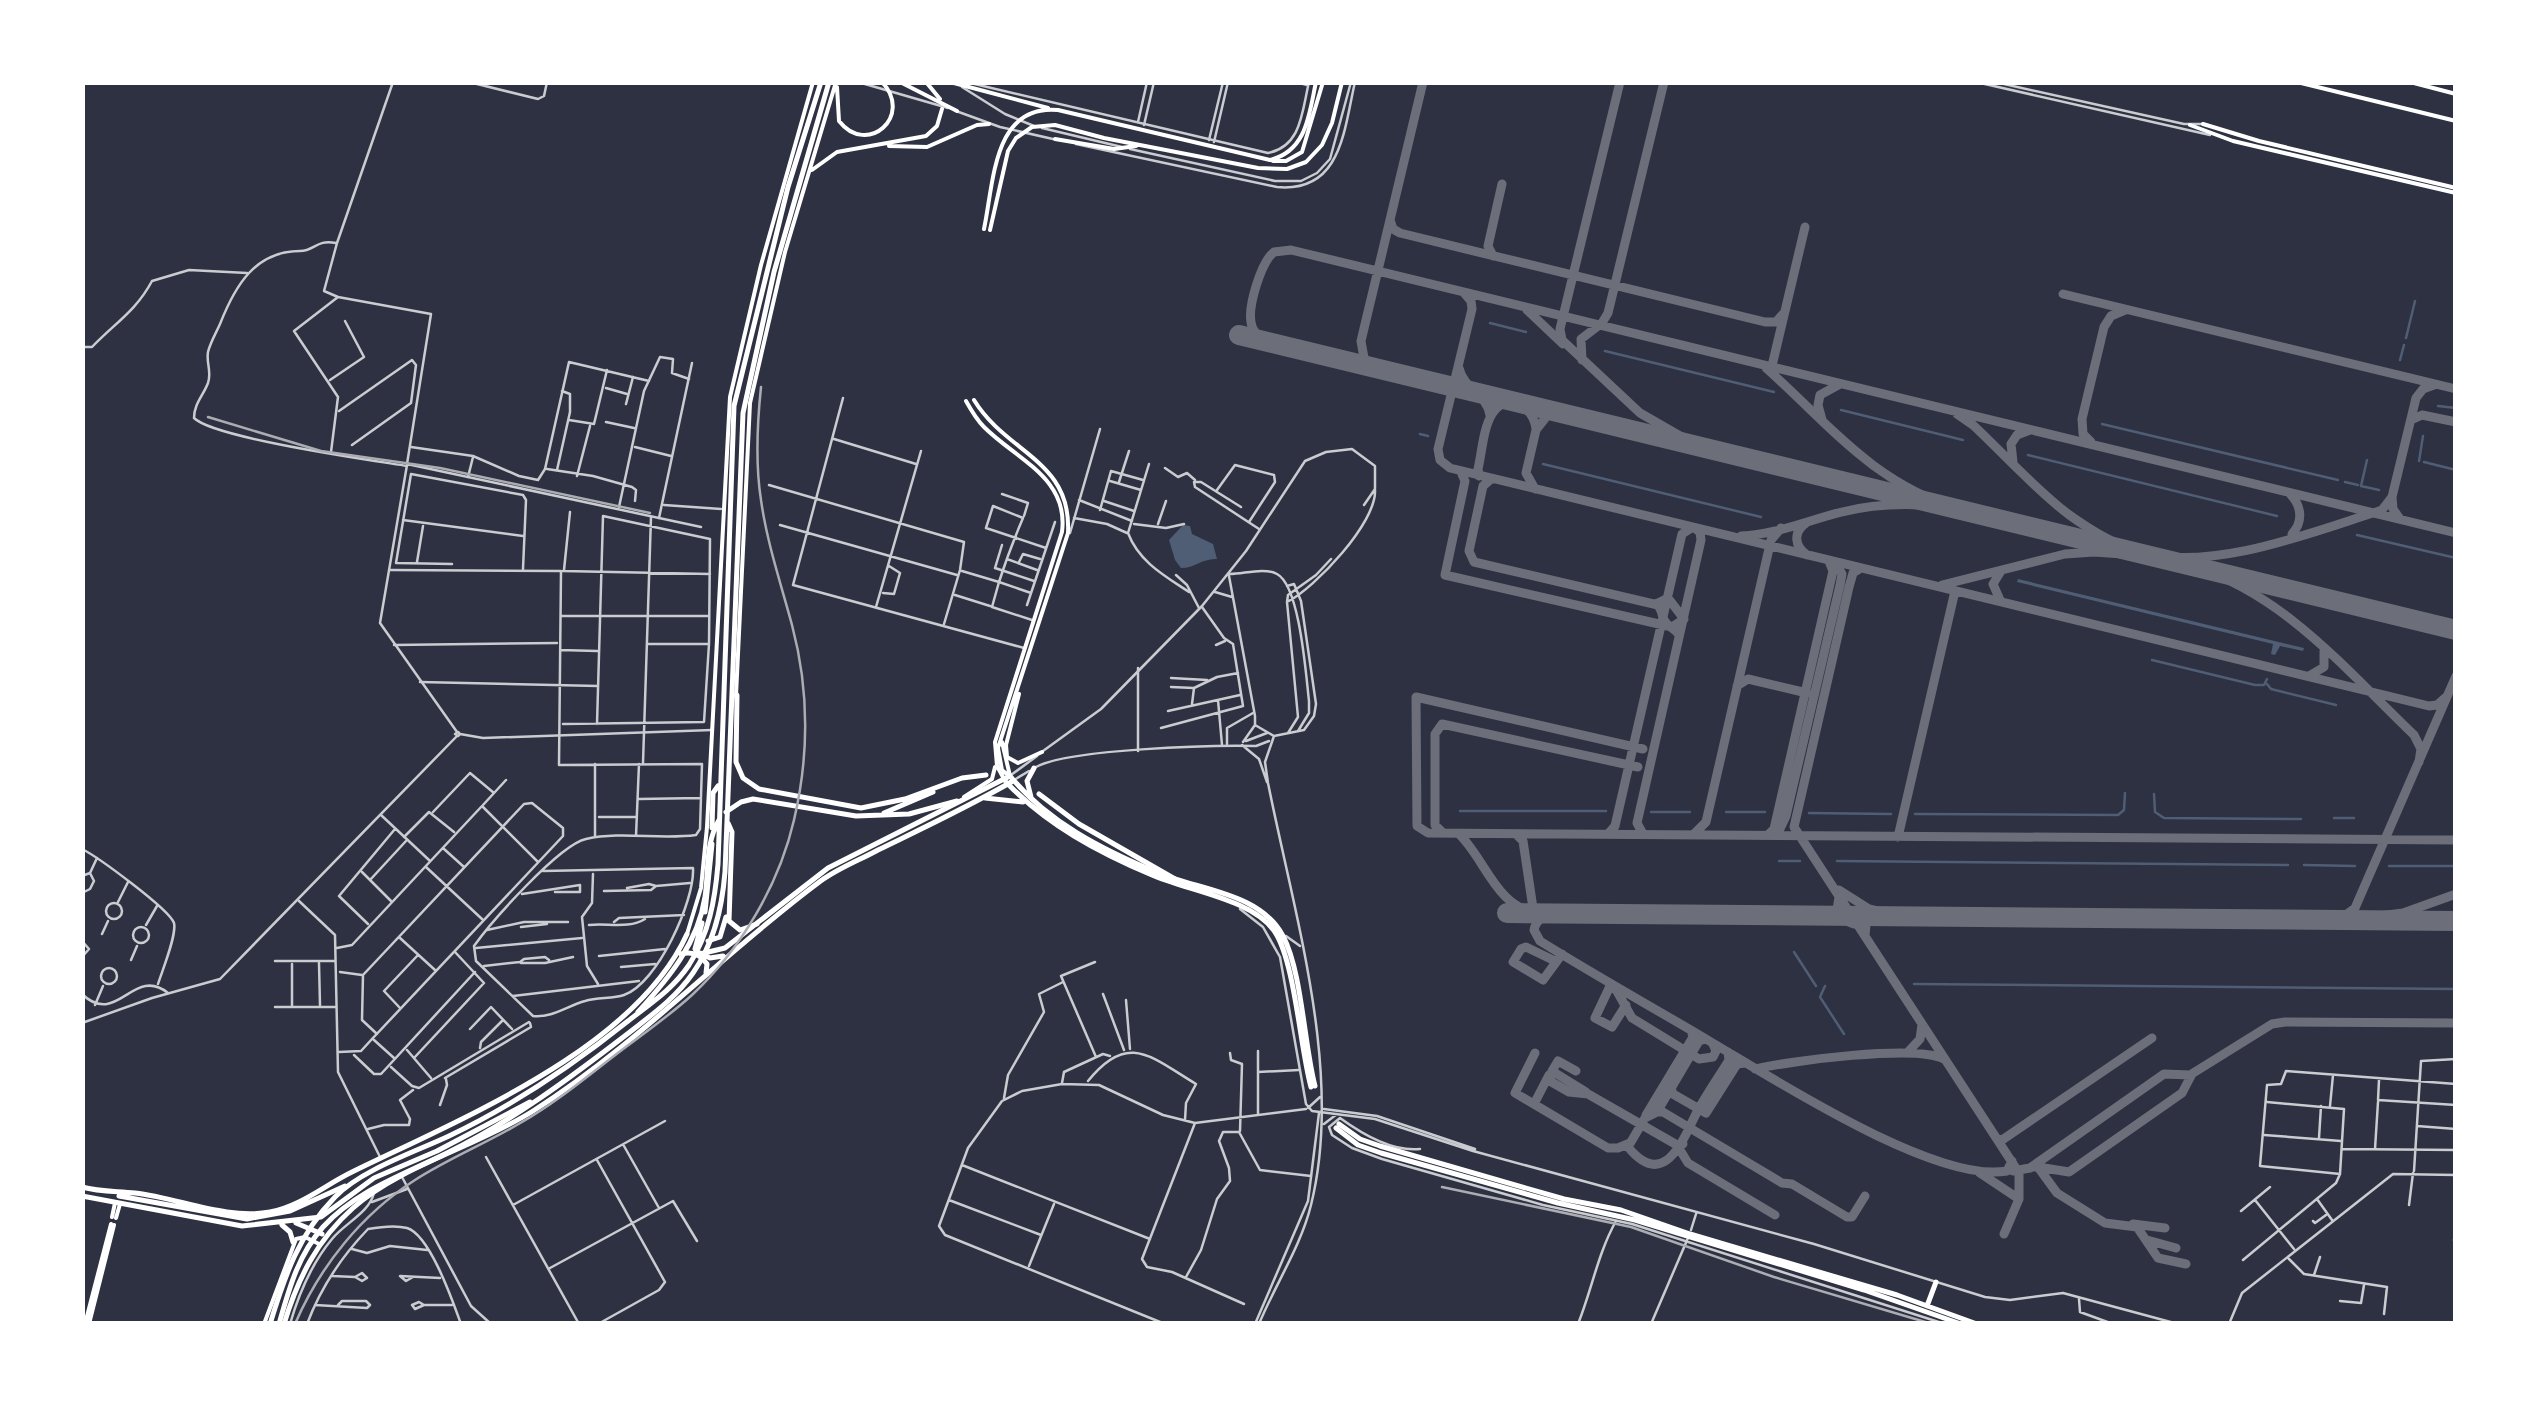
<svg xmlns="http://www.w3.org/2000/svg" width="2538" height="1406" font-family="'Sofia Sans Condensed',sans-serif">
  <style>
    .water { fill: #4f5d75 }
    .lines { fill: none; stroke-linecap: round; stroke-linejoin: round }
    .stream { stroke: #4f5d75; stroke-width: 2.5 }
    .taxiway { stroke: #6c6f7a; stroke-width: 9 }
    .runway { stroke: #6c6f7a; stroke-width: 20 }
    .minor { stroke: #caccd0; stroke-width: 2.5 }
    .tertiary { stroke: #caccd0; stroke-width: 2.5 }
    .secondary { stroke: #fff; stroke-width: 4 }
    .primary { stroke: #fff; stroke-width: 5 }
    .motorway { stroke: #fff; stroke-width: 5 }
    .rail { stroke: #abadb3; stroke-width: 2.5 }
  </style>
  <rect width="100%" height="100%" fill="#2d3142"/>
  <path class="water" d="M1183,525L1190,526L1192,534L1213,544L1217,559C1203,558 1195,568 1181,568L1175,560L1169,540Z
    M2018,579L2304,648L2303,651L2280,646L2275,655L2271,654L2273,644L2017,582Z"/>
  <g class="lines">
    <path class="stream" d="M1490,323L1526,332
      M2406,338L2415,301
      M1605,351L1774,392
      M2400,360L2404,345
      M2438,406L2456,408
      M1841,410L1963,440
      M2102,424L2338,480
      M1420,434L1428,436
      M2028,455L2277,516
      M2367,460L2361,486L2379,490
      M2419,461L2423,436
      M2424,462L2456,470
      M1543,464L1761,517
      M2345,482L2358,485
      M2357,535L2456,558
      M2152,660L2255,685H2264L2267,679
      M2267,684L2271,689L2336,705
      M2154,794L2155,812L2164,818L2301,819
      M1460,811H1606
      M1651,812H1690
      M1726,812H1765
      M1809,813L1891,814
      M1915,814L2118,815L2124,810L2125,793
      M2334,818H2354
      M1779,861H1800
      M1837,861L2288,865
      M2304,865L2355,866
      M2389,866H2456
      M1794,952L1816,986
      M1914,984L2456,989
      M1825,986L1820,997L1844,1034"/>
    <path class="taxiway" d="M1620,82L1560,329L1562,340L1640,413L1680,436L1720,452
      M1390,220L1393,229L1400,233L1765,322H1776L1783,314
      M1493,256L1488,246L1502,184
      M1465,294L1471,301L1472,309L1438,449L1440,460L1450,468L2429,706L2437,705L2446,697
      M2063,294L2456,389
      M1527,310L1563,344
      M1266,341C1258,336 1252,332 1251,322C1248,306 1261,262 1274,252L1291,250L2456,533
      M1582,360L1581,339L1602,323L1608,313L1664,82
      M1459,368C1464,390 1487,394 1490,415
      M1766,368C1832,427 1870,480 1959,510
      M1378,369L1364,358L1361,341L1423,82
      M1771,370L1805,227
      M1957,414L1973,425C2004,454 2034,488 2068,514C2090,530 2116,546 2143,553C2216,571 2312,532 2382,510L2392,497
      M1822,420L1818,405L1820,395L1840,384
      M2411,420L2422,415L2456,422
      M2091,442L2083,434L2082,419L2104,327L2111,316L2125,310
      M2013,462L2011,444L2017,435L2030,430
      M1461,472L1465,481L1445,575L1672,627L1684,619L1668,598L1656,604C1664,610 1660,617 1667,624C1671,628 1676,630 1679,635
      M1479,476L1478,469C1482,452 1483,429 1492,414C1507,390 1535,407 1536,430
      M1491,479L1483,486L1469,551L1474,562L1658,605
      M1535,489L1526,473L1536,430L1547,416L1565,414
      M2291,495C2302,507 2303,522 2292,534
      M2400,519L2393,509L2392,497L2416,398L2423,389L2434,385
      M1806,523C1793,532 1794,546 1807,555
      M1741,536C1775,535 1809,520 1842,512C1873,504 1905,503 1937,506
      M2192,566C2284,594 2346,670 2414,735L2421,749L2419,762
      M1861,568L1853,573L1849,587L1794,827L2019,1173V1199L2004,1234
      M1942,585L2065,554L2094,552L2137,555
      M2000,600L1993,584L2001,571
      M2421,621L2456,625
      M2309,676L2324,667V651
      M1737,686L1748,679L1807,693
      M1643,749L1416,697L1417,826L1428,833L2456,840
      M1443,833L1435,825V734L1442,724L1638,767
      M1609,833L1615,826L1682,534L1693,527L1700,532L1701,540L1637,823L1643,834
      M1778,833L1786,816L1840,585L1842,574L1835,562
      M1459,834C1486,860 1495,906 1538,914
      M1516,834L1523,841L1534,915
      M1694,834L1706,822L1771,540L1781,528
      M1768,835L1774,829L1833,571L1829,561
      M1898,837L1955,591
      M1839,890L1869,909L1899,916
      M1555,914C1544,915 1536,919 1534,930L1540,941C1596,976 1654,1008 1711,1042C1774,1079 1936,1184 2007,1171L2012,1161
      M1825,916L1837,910L1839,897
      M1834,916L1854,924
      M2339,920L2355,908L2456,676
      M2347,920L2403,913L2456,894
      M1865,936L1866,924L1878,916
      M1555,961L1526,947L1521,949L1513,962L1543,980L1562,954
      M1611,984L1595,1018L1612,1027L1626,1005
      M1614,986L1632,1018L1699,1059L1713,1057L1716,1051L1713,1044
      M1705,1039L1699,1041L1657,1112L1645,1118L1628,1147C1659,1185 1678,1153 1692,1122C1702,1100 1717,1080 1729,1060L1728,1052
      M1535,1053L1515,1093L1608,1148H1618L1630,1143
      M1907,1053L1920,1039L1922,1025
      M1755,1069C1790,1061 1916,1044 1944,1059
      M1576,1071L1558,1061L1552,1071L1586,1092
      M1554,1074L1549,1075L1548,1080L1569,1092L1588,1094L1677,1145L1683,1144
      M1671,1088L1673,1094L1706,1113L1737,1064L1745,1063
      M1534,1104L1549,1075
      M1657,1112H1663L1782,1183L1792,1184L1847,1217H1852L1865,1196
      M1646,1115L1693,1037L1691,1030
      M1997,1139L2002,1140L2152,1038
      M1677,1145L1688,1163L1775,1215
      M2033,1167H2038L2057,1193L2105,1223L2137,1227L2158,1258L2186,1264
      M2038,1167L2069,1172L2182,1093L2192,1074
      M2013,1171L2030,1168L2164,1074L2190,1075L2272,1024L2285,1022L2456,1023
      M1980,1173L2019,1199
      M2133,1224L2165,1228
      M2147,1240L2176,1248"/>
    <path class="runway" d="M1239,335L2456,630
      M1507,913L2456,921"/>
    <path class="minor" d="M692,82H699
      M1296,82L1307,85
      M1209,140L1223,82
      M1214,142L1228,82
      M336,243C316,239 315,251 300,251C255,251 235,286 220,324C216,333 210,343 208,352C206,363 212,372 208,383C203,396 194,404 194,418C214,438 370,460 407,466
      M82,347H92C115,323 136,311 152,281L189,270L247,273
      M330,380L364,357L345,321
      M606,388L627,394
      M843,398L793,585L1024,648
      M626,404L633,377
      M339,411L412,360L416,365L411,403
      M569,420L594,424L607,370
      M606,422L634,428
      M834,439L916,464
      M352,445L411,403
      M411,447L473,456L519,476L538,480L545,469L569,362L649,381
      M635,447L671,456
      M331,452L338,397L294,331L338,297
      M1149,464L1128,533C1139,562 1165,576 1189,592
      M1165,468L1178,477L1187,473L1195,480
      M547,469L593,476L632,487L636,490L635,501
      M557,470L570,412V394L562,391
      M577,476L590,426
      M468,477L473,457
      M1110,481L1141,490
      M1119,482L1129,451
      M769,485L964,542L960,570L944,624
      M1217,490L1235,465L1274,475L1275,482L1249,522
      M1002,494L1028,503L1024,516
      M1079,500L1132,521
      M1104,501L1134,511
      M664,505L721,509
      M619,507L644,391L660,357L673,359L672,373L689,379
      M1241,507L1201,482H1194L1195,487L1259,529
      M1100,510L1111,471L1143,480
      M659,518L692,363
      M1074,518L1107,524L1127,533
      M403,520L523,536
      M1134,524L1166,528L1184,524
      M1158,524L1166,501
      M780,525L957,575
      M1070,533L1100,429
      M1002,545L995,568L1034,581
      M1007,559L1037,570
      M417,562L423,526
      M1019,562L1023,554L1040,559
      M452,564L396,563L411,474L523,495L526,500L523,569
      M390,570L561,571L559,765L702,764L700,829L696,835C660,840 622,831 586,839C559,845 491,922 474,946L476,961L533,1016C552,1018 567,1006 585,1001C598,997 612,999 624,995C657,984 695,901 693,868L543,871
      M564,570L570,512
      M563,571L710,574
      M962,571L999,582L992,607L1032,620
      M1176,575L1187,585L1199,608
      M883,593L894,594L900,573L889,566
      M1031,593L999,582C1006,560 1014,539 1023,518L993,506L986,528L1046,548
      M955,595L990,606
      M1027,605L1055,522
      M876,607L921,451
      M562,616H709
      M648,644H709
      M394,645L557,643
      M1216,645L1225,641
      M560,650L597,651
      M1171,678L1207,680
      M420,682L598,686
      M1171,687L1194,688L1217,677L1238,673
      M1218,700L1222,745
      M1192,704L1194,688
      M1168,711L1240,695
      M563,724L704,722L709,644L710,539L603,516L597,724
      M1161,728L1243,706L1233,644L1224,638L1202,607
      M1227,744V728L1253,713
      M1138,751V668
      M643,763L651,517
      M595,764V836
      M639,799L701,798
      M483,805L506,780
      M433,812L470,773L494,793
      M381,815L429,860
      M599,817H636
      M636,836L639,764
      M404,837L429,812L454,832
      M82,849C98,857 169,909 174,923C177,935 162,971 158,984
      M444,849L464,867
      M426,867L482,919
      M362,872L391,901
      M90,873L97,858
      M593,874L592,903L582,917L587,966L598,984
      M82,876L90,873L94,881L90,889L82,893
      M370,880L406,841
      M627,888L649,884L656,886
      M604,891L651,890L656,886L690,883
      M555,892H580
      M522,894L580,885V892
      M299,901L335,935L338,1072L380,1157
      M118,902L128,882
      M106 911a8 8 0 1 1 16 0a8 8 0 1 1-16 0Z
      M614,922L619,918L684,915
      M368,924L339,896L395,829
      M146,925L157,906
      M589,925C608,923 629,929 645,919
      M133 935a8 8 0 1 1 16 0a8 8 0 1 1-16 0Z
      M521,927L547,924
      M487,930L524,922H568
      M102,934L108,921
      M400,938L435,970
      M82,941L89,949L82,957
      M337,948L352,945L482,806L537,861
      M476,948L582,938
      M599,956L665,949
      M131,960L137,946
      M275,961H335
      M1095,962L1061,976L1096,1057
      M319,963L320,1005
      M521,963H545L573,957
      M292,964V1006
      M484,966L520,962L524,959L545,957L549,960
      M621,967L655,964
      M101 976a8 8 0 1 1 16 0a8 8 0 1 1-16 0Z
      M340,972L362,975
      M82,994C117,1028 133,965 168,993
      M1103,994L1124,1050
      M513,996L639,981
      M1126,1000L1130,1049
      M95,1005L103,986
      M275,1007H336
      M400,1008L384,991L418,955
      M470,1029L491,1007L512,1029
      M374,1040L394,1058
      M480,1048L481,1042L503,1020
      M407,1050L431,1078
      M339,1052L361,1051L372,1039L563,836V828L532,803L524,804L363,975L362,1020L377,1034
      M1230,1053L1231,1060L1242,1064L1240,1131
      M354,1055L374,1074H381L475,972
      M414,1058L484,983L455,952
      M391,1067L412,1086L419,1088L529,1022
      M1258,1072L1299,1070
      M445,1078L531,1027L530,1023
      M2379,1080L2378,1100L2456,1105
      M1088,1081C1128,1031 1151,1057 1196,1084L1186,1103L1185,1120
      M1062,1083L1064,1072L1103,1054L1110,1056
      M1004,1098L1008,1075L1044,1012L1039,994L1063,982
      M440,1105L447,1085L446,1079
      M2330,1106L2333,1075
      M1258,1115V1051
      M2417,1126L2456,1129
      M368,1129L384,1125H409L410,1119L400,1100L413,1090
      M2264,1135L2341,1141
      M2319,1138L2321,1106
      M624,1146L659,1208
      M2342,1149L2456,1150
      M2375,1149L2378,1102
      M486,1157L579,1324
      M597,1160L665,1282L659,1290L598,1324
      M962,1165L1150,1239
      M2414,1171L2421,1061L2456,1059
      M2340,1174L2260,1166L2267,1085L2281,1084L2286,1071L2456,1084
      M402,1177L471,1306L491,1324
      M2317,1199L2332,1220
      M949,1200L1041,1235
      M2255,1200L2294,1249
      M372,1202L407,1189
      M513,1205L665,1121
      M2409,1205L2413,1173
      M2241,1211L2270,1187
      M2313,1221L2315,1223L2326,1215
      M2454,1240L2456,1228
      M352,1249L367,1253L390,1246L427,1250
      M2289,1259L2304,1274L2387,1287L2384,1314
      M2243,1260L2336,1183L2340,1174L2344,1109L2267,1102
      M1029,1266L1054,1204
      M550,1268L673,1201L697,1241
      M2314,1275L2320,1257
      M332,1276L355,1277L362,1273L367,1278L362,1281L355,1277
      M413,1277L406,1281L400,1276L440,1278
      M1186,1277L1201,1250L1217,1199L1230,1181L1229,1168L1219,1141L1223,1132H1239L1260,1170L1311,1176
      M2079,1299L2080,1312L2113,1324
      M2340,1301L2361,1303L2364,1285
      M1244,1304L1172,1272L1147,1267L1142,1259L1195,1123L1306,1109
      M315,1305L367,1308L370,1305L366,1301H342L338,1305
      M424,1305L415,1309L412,1305L419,1302L424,1305H452
      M307,1324C321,1287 341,1257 368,1229C379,1227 396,1225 407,1228C430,1235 453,1302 461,1324
      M1165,1324L945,1235L939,1226L968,1148L1002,1101L1022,1091L1062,1084L1099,1085L1163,1115L1195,1123
      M1578,1324C1592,1289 1598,1253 1616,1221
      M2229,1324L2242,1293L2393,1174L2456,1175"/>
    <path class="tertiary" d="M393,82L337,243L324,291L338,297L431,314L407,464L701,527
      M469,82L538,99L544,96L547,82
      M858,82L948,108
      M966,82L1268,153C1302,146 1302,111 1309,82
      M1976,82L2210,135
      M1995,82L2184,124H2203
      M962,87L1005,114L1034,126
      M956,111L1000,127L1053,139
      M1138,122L1147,82
      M1144,125L1154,82
      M1042,128L1122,147
      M1076,144L1277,187C1342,193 1344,129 1355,82
      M1130,149L1275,181H1301L1317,173L1330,159L1351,82
      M407,465L380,623L457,732
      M1230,574C1244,574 1264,567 1277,574C1300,586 1306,676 1309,701V713L1298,731
      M1229,576L1255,716V725L1243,742
      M1215,592L1232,597
      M1287,602C1315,588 1377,522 1375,490
      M1255,725L1274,736L1304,730L1314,716L1316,704L1301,601L1294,584L1287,586
      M458,732L460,734L458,736L455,734Z
      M1288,733L1298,717L1287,602L1288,595L1316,575L1331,559
      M460,734L483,738L712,730
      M1246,741L1267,733
      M1242,745L1259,759L1267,782
      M1043,751L1101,709L1202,606L1246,551L1305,461L1326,452L1352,449L1375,466V489L1364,505
      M1036,767C1068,749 1213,745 1256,746L1269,741
      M1011,775L1037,756
      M1014,780L1029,771
      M1240,909L1263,927L1280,957L1306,1104L1312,1111L1375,1119L1473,1151L1814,1244L1985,1297L2010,1300L2063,1293L2178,1324
      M1286,936L1300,946
      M82,1023L152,998L220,979L457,736
      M1308,1108L1320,1097
      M1324,1109L1377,1116L1475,1149
      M1324,1124L1337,1114
      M1420,1149C1393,1152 1362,1134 1340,1118L1329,1127L1332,1135L1352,1148L1382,1159L1543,1205L1632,1224L1945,1324
      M1691,1230L1696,1214
      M290,1324C299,1293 312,1263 332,1239C345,1223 369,1213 374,1193
      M1255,1324L1308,1201L1319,1113
      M1259,1324C1275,1285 1301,1246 1311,1205C1344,1073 1294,914 1268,783L1265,762L1274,736
      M1651,1324L1688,1238"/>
    <path class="secondary" d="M900,82L957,111
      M926,82L940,99
      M950,82L1048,108
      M2297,82L2456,121
      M2410,82L2456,94
      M837,87L839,121C867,157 914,116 882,82
      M2203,124L2259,141L2456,188
      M2190,125L2233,141L2456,193
      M1055,139L1114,149L1136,146
      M889,146L927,147L977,125L989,124
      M1273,161H1286L1302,152L1323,82
      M812,170L837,152L926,136L937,126L942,109
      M984,229C994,182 993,104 1058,110L1270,160C1307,151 1309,114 1316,82
      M990,230L1008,151L1016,138L1032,127L1055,125L1104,138L1258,168L1287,169L1306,162L1322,145L1332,123L1342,82
      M974,400C1007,454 1072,460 1068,533L998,748L1002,770L1009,776
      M966,401C971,410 977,420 984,427C1017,460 1069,478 1062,532L995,742L997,766L1004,779
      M1019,694L1006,745L1007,757L1018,763L1042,752
      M736,696L750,403L785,252L836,82
      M1002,742L1010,776
      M964,797L992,779L995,767
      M687,934L701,888L707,827L730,397L761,265L813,82
      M112,1217L115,1203
      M116,1218L120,1204
      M85,1324L111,1224
      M89,1324L114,1225
      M264,1324L296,1239L305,1237L319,1244"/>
    <path class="primary" d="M1006,782C1047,825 1098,852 1152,875C1188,891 1253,899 1275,932C1295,963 1300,1047 1311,1087
      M1031,797L1027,781L1034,768
      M985,798L1023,802
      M700,953L710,958L723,956
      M681,954C692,951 701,955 707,964L706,973
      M700,954L725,948L828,868L1010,776C1048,822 1101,849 1156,872C1197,890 1260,892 1283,936C1302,972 1304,1044 1315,1086
      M1339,1124L1360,1139L1380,1146L1564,1199L1621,1210L1690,1234L1897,1295L1977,1324
      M1336,1128L1358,1145L1381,1153L1558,1203L1635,1220L1864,1290L1961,1324
      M82,1187C100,1192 117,1191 135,1193C179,1198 226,1220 270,1212C301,1206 325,1185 352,1172C460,1119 635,1049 687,934
      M82,1196L242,1226L321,1217L374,1178L437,1151L530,1102
      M119,1196L247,1219L290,1211L345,1186
      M296,1223L322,1234
      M282,1225L290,1232L293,1242
      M1927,1306L1936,1282
      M284,1324C298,1278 317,1240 353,1208C400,1166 478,1146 533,1111C637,1045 720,956 818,883C836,869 858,861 878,850C923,828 970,806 1013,781"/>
    <path class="motorway" d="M737,695L736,762L743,778L759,789L861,808L905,799L962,778L986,775
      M1039,794L1079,824L1175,879
      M726,812L741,802L753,799L856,816L909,814L957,801
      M884,813L933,792
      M728,823L732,832L729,921L740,930L757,924
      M712,828L713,793L718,786
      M705,912L712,844
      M708,941L720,937L726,917
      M695,949L702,923
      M638,1012C669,978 698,943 705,897C709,871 705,844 719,820
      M270,1324C285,1275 299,1234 335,1197C361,1170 415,1152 449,1136C512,1106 573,1065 628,1021C651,1003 672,990 689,965C709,934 715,900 718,864L734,406L788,187L821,82
      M279,1324C289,1289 298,1255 323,1227C357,1190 403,1175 447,1153C511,1122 570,1078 626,1035C650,1016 675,999 693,973C714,943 722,909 725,872L743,413L774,272L829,82"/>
    <path class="rail" d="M208,417L321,451L440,468L650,513
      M1442,1187L1631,1227L1774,1277L1932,1324
      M295,1324C320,1266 362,1214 415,1180C449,1158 487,1143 522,1122C555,1103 584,1079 614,1056C640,1036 668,1017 692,995C741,949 779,885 794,820C809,756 809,689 792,625C781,584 767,543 761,500C755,462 757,425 761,387"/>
  </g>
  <rect width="2538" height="1406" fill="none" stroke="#ffffff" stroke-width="170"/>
</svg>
